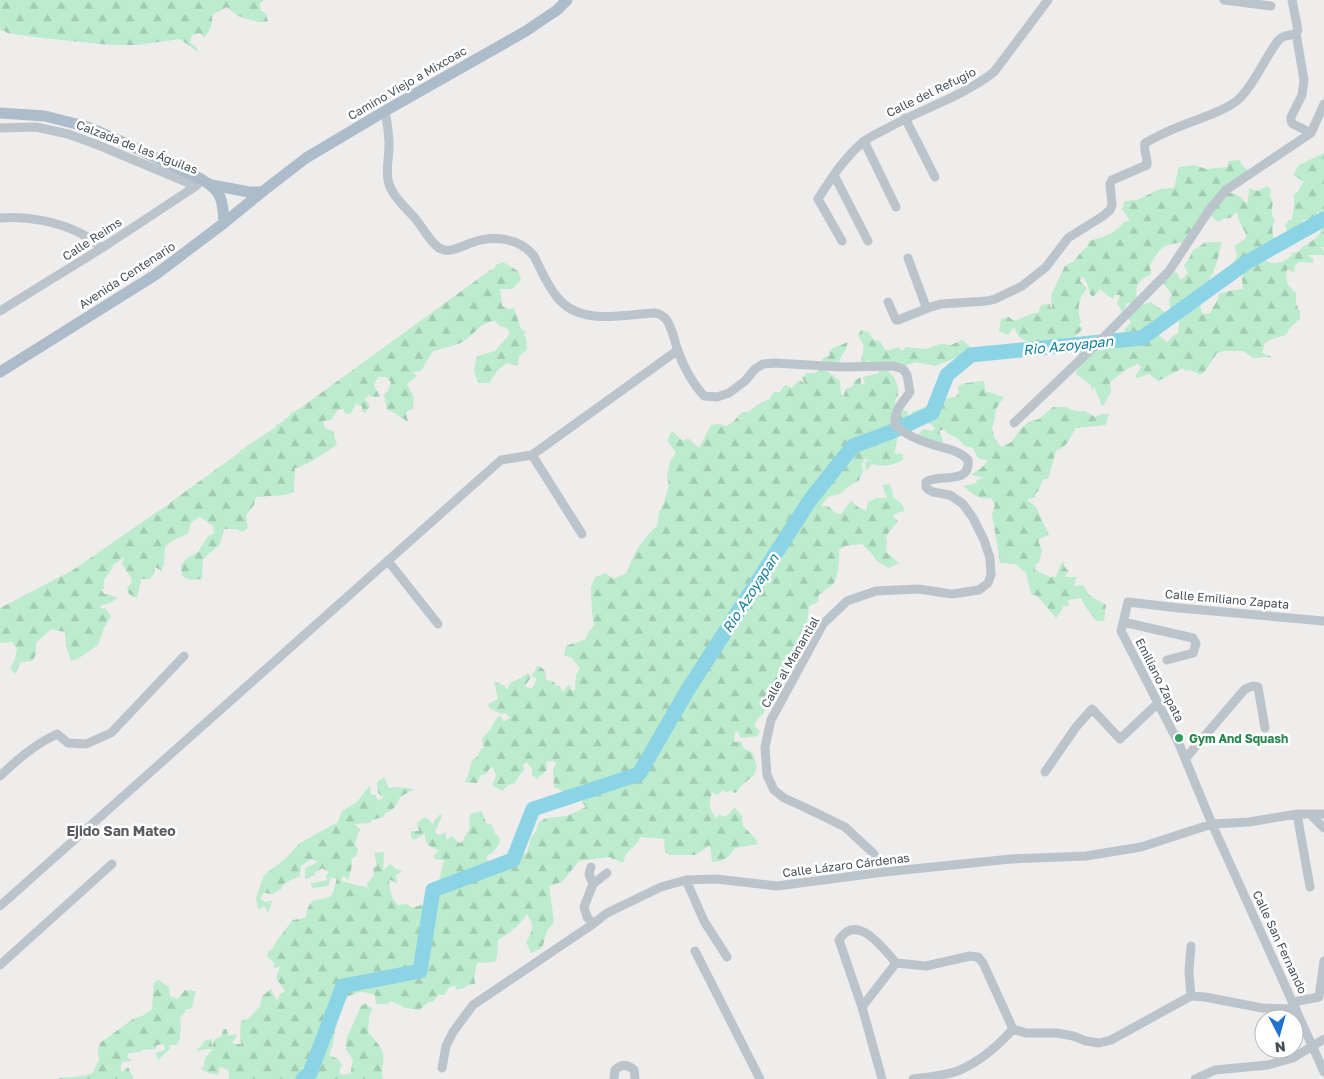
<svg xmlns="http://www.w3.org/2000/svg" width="1324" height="1079" font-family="'Golos Text',sans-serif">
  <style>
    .forest { fill: url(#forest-firs) }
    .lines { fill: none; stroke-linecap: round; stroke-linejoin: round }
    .river { stroke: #8bd4e6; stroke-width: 15 }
    .minor { stroke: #bbc4cb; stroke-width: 9 }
    .major { stroke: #adbcca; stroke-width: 11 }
    .leisure-dot { fill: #2e9e5b; stroke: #fff; stroke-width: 2 }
    .labels { text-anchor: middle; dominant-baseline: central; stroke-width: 5; stroke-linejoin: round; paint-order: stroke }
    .street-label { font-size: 12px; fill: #464f58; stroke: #fff }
    .leisure-label { font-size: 12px; font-weight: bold; fill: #27864d; stroke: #fff; text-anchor: start }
    .water-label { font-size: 14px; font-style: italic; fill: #14819c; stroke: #fff }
    .neighbourhood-label { font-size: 14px; font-weight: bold; fill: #595c60; stroke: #fff }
  </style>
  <defs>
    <pattern id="forest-firs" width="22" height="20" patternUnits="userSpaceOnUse" patternTransform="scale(1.25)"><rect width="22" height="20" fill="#bcebcd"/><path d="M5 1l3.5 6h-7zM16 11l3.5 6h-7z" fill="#a3cbb2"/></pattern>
  </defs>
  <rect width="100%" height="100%" fill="#efecec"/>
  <path class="forest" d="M0,0H264L260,4L261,10L266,14L268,22H258L238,16L227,7L212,15C213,23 210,32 204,37L200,33L192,35L190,43L196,47L198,52L180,39L138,45H111L42,38L7,33L5,31L0,30Z
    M1324,153V214L1318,212L1314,219L1303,220L1296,238L1288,235L1285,225L1288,221L1292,219L1294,207V194L1298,192L1300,187L1304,182L1293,175L1299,165Z
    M1240,160L1242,165L1252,174L1247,180L1229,182L1222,190C1234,196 1237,190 1246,204L1248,201L1249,188L1258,191L1267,186L1271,189L1270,196L1273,203C1271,210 1271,214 1275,220C1271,231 1271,235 1279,244L1268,249L1264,260C1274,266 1283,263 1292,255L1291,253L1298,252C1303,244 1315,242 1320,233C1322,228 1322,222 1324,217V247H1321L1324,251V255H1308L1313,259V263L1300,262L1294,266L1295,273L1287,269C1285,282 1287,285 1296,293V304L1300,312V319L1290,328L1286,335L1272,339L1265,343L1262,353L1272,357L1253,358L1243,351H1224L1217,353L1205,371L1200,375L1190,370L1186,371L1183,368L1158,381L1149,374L1137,378L1135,377L1141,367L1137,363L1135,366L1130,367L1110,382L1111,392L1103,406L1100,403V399L1098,397L1095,387L1092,390L1091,385L1076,374C1078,368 1076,360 1079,354C1088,338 1107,339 1123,339L1125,329L1131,323L1126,314L1135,307L1151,302L1167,314L1153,330L1167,342L1173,336L1178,333L1180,316L1170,308L1169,299L1172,295L1163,283L1166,277L1176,272L1181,280L1188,273L1184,265L1189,259L1192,251L1206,242H1222C1219,253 1216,270 1209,279L1211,283L1217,282L1203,298L1200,307L1203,314L1210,313L1218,299V295L1221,293L1234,290L1243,289L1242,278L1244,272L1231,273L1235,259L1237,257L1235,246L1246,238V234L1239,221L1237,212L1230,218L1223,219L1218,222L1211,216L1198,219L1188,242C1164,244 1162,245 1150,265L1151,274C1137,282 1135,283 1137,300L1133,303H1127L1123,313L1117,303L1120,295H1114V299L1110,297L1100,289L1093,297L1090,294L1087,283L1082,276L1080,281L1086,287V290C1078,299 1077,311 1081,322L1079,325L1083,329L1074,337L1063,338L1041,346L1033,345L1019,337L1014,327L1008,335L999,331L1001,319L1009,317L1014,321L1034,313H1038L1041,305L1050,304L1051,309L1052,307L1051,295L1065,266L1074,261L1082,251L1087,247L1089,241C1104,237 1115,234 1124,222L1130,221L1122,209L1125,201L1137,200L1160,189L1174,188L1179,167L1194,165L1206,169L1227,167L1229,161Z
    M503,262L518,271L521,280L512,289H500L502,306L508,309L514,308L521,329L526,332L523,335L526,337L527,350L519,356L518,366L507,363L498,370L489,383H478L474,371L477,356L495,351L510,334L507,328L500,326L495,321C479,323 476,333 464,341C456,346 443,348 433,351L421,371L412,372L417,376L407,384L414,397L413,409L406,412L408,422L393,412L387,410L384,394L388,391L391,382L386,377H378L374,385L380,397H372L369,395L365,399L370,406L365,413L362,411V406L356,404L351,413L346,414L343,409L338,410L331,420L323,421L325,428L333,431L337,445C326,451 306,467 295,468L294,492L285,495L256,497L254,505L246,515L248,528L243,532L236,529H224L220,544L203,559L202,579L190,580L182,576L181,565L187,558L198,552L208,536L214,533L213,525C207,523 205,519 199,517L191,523L188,534L173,540L165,547L164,565L162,567V571L155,567L154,574L150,579H141L137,598L129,594L127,588L132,582L131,578L122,564L124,557L113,565C111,576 101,575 104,589H101L104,594H108L118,598L110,603L100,606L101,608H105L111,616L104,628L98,645L79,658L71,661L66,646L65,632L51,629L36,643C36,650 37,656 32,661L21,662L15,674L10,668L15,659L17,649L12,642L0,643V608L73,570L164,507L168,505L171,502L240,452V450L244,449V448L276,427V425L284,421V419L288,418L290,414L299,409L489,271L494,269L496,265Z
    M861,330L869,332L873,340L880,341L885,350H889L898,347L902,351L906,347L925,349L941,344L951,345L962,340L971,347L964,354L936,366L916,362L903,366H886L888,371L894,377L898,387V395L895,402L897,408L907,411L910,419L912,412C927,407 939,398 955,397L959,393L958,386L966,383L984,381L985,391L1004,397L996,409L994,422L992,427L994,437L1001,447C1015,441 1011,443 1019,431C1022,427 1025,426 1028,422L1039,419L1053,407H1065L1075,411H1085L1095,417L1101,414H1109L1106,425L1076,428C1068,439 1070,445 1056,451L1048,479H1043L1039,490L1034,495L1036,497L1027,500L1036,507L1049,535L1041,538L1038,541L1042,550L1039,563L1036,564L1035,570L1050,577H1056L1061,563L1064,562V566L1069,572L1065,575L1066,577H1077L1073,586L1083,585L1089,595L1106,605L1104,621H1097L1087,609L1081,598L1068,600L1069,606H1063L1062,610L1056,618L1037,596L1031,594L1026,573L1015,564L1000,563L992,514L995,505L991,498C978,500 973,494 963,486L976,483L977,480L984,478L971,475C977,469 984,469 987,460L978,458L973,448L965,446L957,438L947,433L944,429L939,431L943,441L939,448L922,443L919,434L923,429L932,431L935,428L918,415L916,425C891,427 901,436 894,453L903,454V460C893,466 883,467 872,464L866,471L865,462L870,460L864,459L862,465L863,472L859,480L845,489L842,493L828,497L821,506H828L836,513L841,514L851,501L859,508L866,511L868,502L876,498H887L882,485L890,484L894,498L902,504L905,511L899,512L892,516L898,521L886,536L887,541L886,552L899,563L889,568L877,561L871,553L862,544L845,546L839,550C840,558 838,576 834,583C830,588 825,588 822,594H819L818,602L809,606L807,624L802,630L794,650L791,654L789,672L787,676L779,681L763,714L759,717L754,726L760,731L758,734V736L741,738L738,732L735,731L734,742L741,741L744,749L752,752L757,766L754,775L740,787L736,793L731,791L726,792L723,790L717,795L712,792L709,806L716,819L719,814L725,817L729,814L734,807L742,816L743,826L755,838L758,844L735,848L728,857L721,861L712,862L710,845L695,855H670L665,852L664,839L640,837L638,842L626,854L623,863L609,857L579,861L562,882L549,886L554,922L547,931L542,948L531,953L526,942C533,930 535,926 527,914C518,927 511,932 498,940L497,957L495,962L477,963L474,977L475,984L467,985L466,987L457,990L454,985L449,988L444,995H438L433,1002H429L419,1010L405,1008L391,1001L387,1004H376L375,995C371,994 366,992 362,992C355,992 349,997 341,998V1006L335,998L333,1012L339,1015L336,1022L337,1026L335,1028L333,1045L329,1055L338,1059L342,1065L339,1072L342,1075L351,1073V1070L353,1060L346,1050V1040L361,1006L366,1003L369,1007L373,1008L369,1016L368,1032C373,1038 381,1046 383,1053C385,1062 380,1071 383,1079H229L228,1070L221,1067L218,1069L219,1074C212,1075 207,1073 201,1069L204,1066L205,1058L213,1049H207L196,1051L202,1045L204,1041L211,1039L212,1046L215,1039L222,1036L223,1028L227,1030L228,1036L237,1034L236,1038L232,1042L234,1044H241L240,1033L241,1021L249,1018L260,1006L262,996L271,989L277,1001L280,994L285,991L276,978L280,967L274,968L273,966L275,964L267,956L268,951L272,949L277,940L293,920L300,919L306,917L307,909L312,901C334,896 331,900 337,878H330L329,886L313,888L310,884L327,880L326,875L329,872L322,868L320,870L316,871L315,875L305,879V868L318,862L311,859L301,866L300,876L289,881L285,883L281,889L273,894L264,893L260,898L265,902L272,901L268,913L264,906L261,908L258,909L256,898L264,875L284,860L300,843L338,822L342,811L357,802L370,785L371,794L376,796L378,800L384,798L378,793L377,782L384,777L389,788L397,787L414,789L400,797L398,803L393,809L386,813L383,817L372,820L370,823L354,824L361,830L358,833L355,845L358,850L356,856L351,859L352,866L348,881L345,876L342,877V881L360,886H364L368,889L367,884L374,875L373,868L377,866L374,853L384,852L383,871L390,864L396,869L402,871L396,875L397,884L393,881L389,880C390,889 391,899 398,905L407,904L412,908L436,900L432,893L444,885L439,881L444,860L435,859L433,857L439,850C429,846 425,846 425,834L414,840L411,837V831H419L417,823L425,817L433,824L439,815L443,814L435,832L438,835L446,833V840L452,836L458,842L461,843L469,830L470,814L482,811L486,823L492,825L495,834L499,836L500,843L492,853L487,856L489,876L491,872L497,870C504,856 513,857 527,853L531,837L536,831L538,823L546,818L567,816L586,807L582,802V796H567L563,794L562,791L554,787L553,770L556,763L553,761L546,762L547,770L537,779L532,775V769L527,762L523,765L524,770L518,777V779L516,780L515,783L508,785L502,791L492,785L496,776L492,766L490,768L486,774L481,775L477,783L464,782L467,779L472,760L476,758L482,748L484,749L482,738L489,731L498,716L501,717L504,721L510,718L507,715L506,713L501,714L489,708L488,704L498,699L494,681L502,685H504L507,690L510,683L521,678L528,673L531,677L525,686L528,688H532L537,679L532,676L537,666C545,668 546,672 546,680L553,681L556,685L560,686L561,690L563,692L569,684L572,691L575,690L576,675L580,668L571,657L564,656L566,646C573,643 579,642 586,639L588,633L594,625L592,612L591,587L595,577L606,573L613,579L627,573C634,552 641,541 657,526L659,512L663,505L669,486L667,476L670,461L676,453L667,440L672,431L682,440L689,439L699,448L711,425L719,424L727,426L735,420L739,415L743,412H749L757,405L769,399L774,392H780L785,385H787L791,388L800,380L805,384L802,377L807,373H814L823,369L822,359L826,356H830L829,352L833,348L848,342L845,351L841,356L838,367H833L827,371L840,381L841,394L843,397L846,389L853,386L855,380L861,377V384L865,385L863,377L879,373V370L870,364L868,359L863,367L860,365L864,346L858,335Z
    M158,980L169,987L170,996L178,999L185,990L196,991L192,1007L190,1009H187L180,1018L181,1029L180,1031V1038L177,1045H170V1049L158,1060L156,1053L165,1050L164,1044L157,1045L155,1049L142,1050L140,1052L129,1053L127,1057L132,1061L122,1062L121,1066V1072L128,1067L131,1074L133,1076V1079H58L60,1078C67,1077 89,1077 93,1072C96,1068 96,1064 99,1060L98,1053L100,1043L133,1019L142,1016L152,1009L154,983Z"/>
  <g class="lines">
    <path class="river" d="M303,1079L310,1073L343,986L420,971L433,890L513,860L533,809L639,774L687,691L810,500L853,446L891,432L932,413L947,375L971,355L1142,338L1247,262L1324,219"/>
    <path class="minor" d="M1224,0L1271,6
      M385,111C387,122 389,134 389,145C389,157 386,168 388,180C391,195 404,206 414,217C421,225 432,245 441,249C451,253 462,246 471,243C492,235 519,237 534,256C541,270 547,285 557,297C581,327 623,314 656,313C660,314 663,316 666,319C672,327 674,339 677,348C683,366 691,382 704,396L717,397L729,393L745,381L755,369L763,364L775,363L841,367L893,366L903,369L907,375L910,392C903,402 893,411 895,425C907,436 921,441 937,446C948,449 960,451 968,460C971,486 938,473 926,482V487L929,490L933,492L950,495L963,504L973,518L984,540L990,558L991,575L988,583L979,590L952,594L918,589L876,591L847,601L823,624L771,720L765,747L767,775L774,790L784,798L804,807L845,827L873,853L884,872
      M905,118L935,177
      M0,128L36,127L68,134L98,145L196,186L198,184
      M1311,133L1324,104
      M864,141L896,207
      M834,175L868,241
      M0,218C27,216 57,221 82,234C89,238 95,243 102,248
      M842,241L818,199C831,179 844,158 863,142C869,137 878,133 886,129C921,109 962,97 994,72L1048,0
      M908,258L925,304L928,308
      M888,302L896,320H898L928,308L941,304L987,301L995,299L1022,286L1046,267L1068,238L1103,216L1110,210L1112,205L1110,184L1112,180L1147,165C1148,157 1143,151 1145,143C1155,138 1165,132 1176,128C1194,120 1228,111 1241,97C1256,81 1264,60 1277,42C1285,31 1293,39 1298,30L1292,0
      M0,311L102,248L196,186
      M1014,423L1104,337L1169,271L1210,209L1226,190L1311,133L1293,124L1291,121V117L1302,95L1304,80L1296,33
      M532,455L582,534
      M388,561L438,624
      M1324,621L1179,608L1128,602L1121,631L1179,744L1212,824L1324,1072
      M1123,622L1193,638L1196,644L1193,653L1167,660
      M1185,759L1245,689L1253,686L1258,687L1265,728
      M1045,772L1076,727L1092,709L1120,739L1158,703
      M0,776C18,759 34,745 57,734L68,743L86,744L111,733L184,656
      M1297,814L1310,887
      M1311,815L1324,828
      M591,867L589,874L593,884
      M686,880L704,921L727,957
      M0,906L501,460L532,455L678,350
      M593,924L587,917L584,907L593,884L607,873
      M1191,946L1189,971L1191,996
      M695,951L760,1079
      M0,965L112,864
      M1293,1002L1319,997L1324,961
      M862,1007L896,963L926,966L970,956L978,957L983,963L1013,1029
      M442,1068L446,1046L453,1032L473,1005L593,924L607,913L661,887L686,880L716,879L777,886L884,872L1011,859L1086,856L1141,847L1212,824L1249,822L1297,814H1324
      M614,1079L615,1070C621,1064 628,1064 634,1070L635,1079
      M882,1079L862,1007L839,940C857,912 883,948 896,963
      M913,1079C929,1077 946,1076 960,1070C980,1061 998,1046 1013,1029L1026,1033H1057L1073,1036L1086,1041L1099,1043L1111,1040L1191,996L1205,997L1262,1008L1296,1009
      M1195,1079L1215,1070L1268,1065L1293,1058L1324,1039"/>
    <path class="major" d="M0,113L45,116L88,127L127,144L201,179C222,191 223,200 224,223
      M212,185L249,192H262
      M0,372L155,275L224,223L262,192L306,158L385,111L526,31L557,10L567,0"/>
  </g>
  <circle class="leisure-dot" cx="1179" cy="738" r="5"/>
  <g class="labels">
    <g class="street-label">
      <text transform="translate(407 83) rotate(-30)">Camino Viejo a Mixcoac</text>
      <text transform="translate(931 92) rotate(-26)">Calle del Refugio</text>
      <text transform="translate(137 147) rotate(21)">Calzada de las Águilas</text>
      <text transform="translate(92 239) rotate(-33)">Calle Reims</text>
      <text transform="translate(127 275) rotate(-33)">Avenida Centenario</text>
      <text transform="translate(1227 599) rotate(5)">Calle Emiliano Zapata</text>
      <text transform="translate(790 662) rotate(-60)">Calle al Manantial</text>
      <text transform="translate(1160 680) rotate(63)">Emiliano Zapata</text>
      <text transform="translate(846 865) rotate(-7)">Calle Lázaro Cárdenas</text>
      <text transform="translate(1280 942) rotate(65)">Calle San Fernando</text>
    </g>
    <g class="leisure-label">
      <text x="1189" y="738">Gym And Squash</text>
    </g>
    <g class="water-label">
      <text transform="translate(1068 345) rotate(-6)">Rio Azoyapan</text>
      <text transform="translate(750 593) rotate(-57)">Rio Azoyapan</text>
    </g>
    <g class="neighbourhood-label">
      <text x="121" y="830">Ejido San Mateo</text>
    </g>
  </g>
  <g transform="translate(1279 1034) rotate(174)"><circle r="24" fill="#ffffff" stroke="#b5b9bc"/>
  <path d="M0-4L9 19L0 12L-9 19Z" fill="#2371d1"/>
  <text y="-8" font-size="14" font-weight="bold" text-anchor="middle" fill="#464f58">N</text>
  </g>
</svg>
